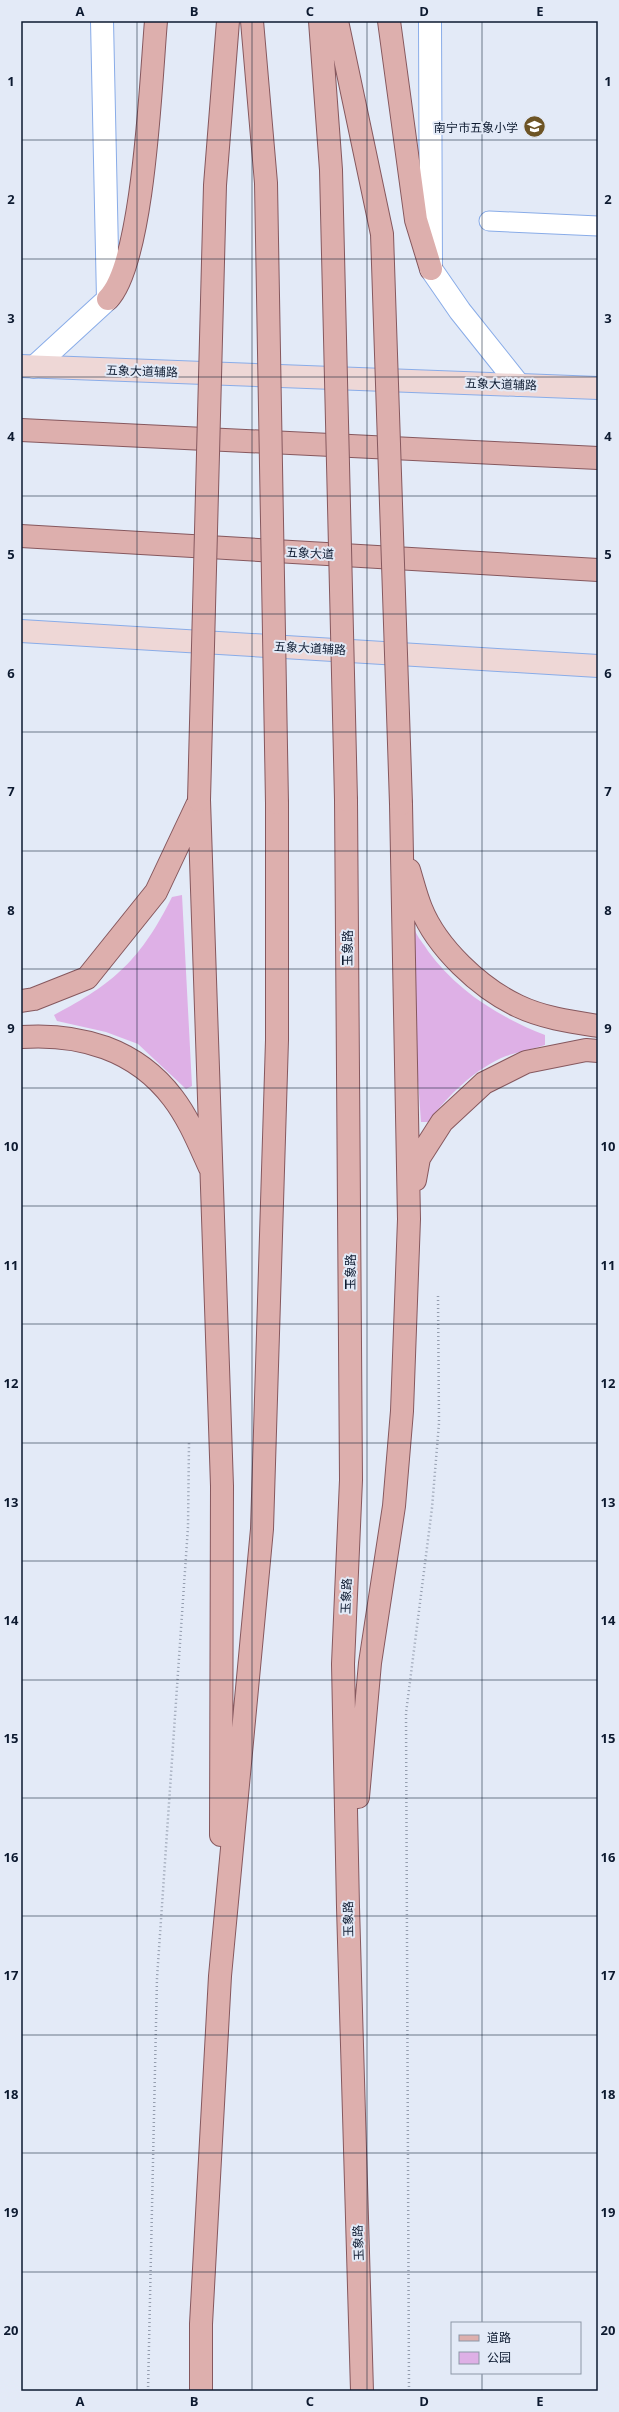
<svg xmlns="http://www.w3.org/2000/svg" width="619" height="2412" font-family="'Open Sans','Noto Sans SC',sans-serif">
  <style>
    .green { fill: #deb0e6 }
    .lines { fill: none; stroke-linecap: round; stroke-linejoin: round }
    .lane-casing { stroke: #89ace8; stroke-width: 21 }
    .street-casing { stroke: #89ace8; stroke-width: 24 }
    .secondary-casing { stroke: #89ace8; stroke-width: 24 }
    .primary-casing { stroke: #86585e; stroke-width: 24 }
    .path { stroke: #949dae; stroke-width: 2.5; stroke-dasharray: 1 3; stroke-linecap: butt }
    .lane { stroke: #fff; stroke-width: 19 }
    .street { stroke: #fff; stroke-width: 22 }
    .secondary { stroke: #eed7d6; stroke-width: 22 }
    .primary { stroke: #ddafad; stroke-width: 22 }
    .primary-bridge-casing { stroke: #86585e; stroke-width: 24; stroke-linecap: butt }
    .primary-bridge { stroke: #ddafad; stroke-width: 22 }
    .grid { fill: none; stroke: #0d1a30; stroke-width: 1; stroke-opacity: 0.55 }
    .labels { text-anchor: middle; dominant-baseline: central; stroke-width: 4; stroke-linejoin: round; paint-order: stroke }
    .poi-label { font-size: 12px; fill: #0d1a30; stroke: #e3eaf7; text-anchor: end }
    .street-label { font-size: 12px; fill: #0d1a30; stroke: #e3eaf7 }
    .neatline { fill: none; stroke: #0d1a30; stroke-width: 1.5 }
    .grid-label { font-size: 13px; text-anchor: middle; font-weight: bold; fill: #0d1a30 }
  </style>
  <rect width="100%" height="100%" fill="#e3eaf7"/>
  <path class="green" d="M182,895L192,1086L186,1089L138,1044L106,1032L57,1021L54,1015C115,983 141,959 172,897Z
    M415,930C417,937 424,944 428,951C457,991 499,1017 545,1035V1045C532,1049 518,1052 506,1056C474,1069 448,1096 428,1122H421L408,937Z"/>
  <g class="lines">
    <defs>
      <path id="lane" d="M489,221L598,226"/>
      <path id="street" d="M430,21L431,269L460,311L519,385
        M34,367L108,299L102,21"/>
      <path id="secondary" d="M21,366L598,388
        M21,631L598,666"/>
      <path id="primary" d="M389,21L416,220L431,269
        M108,299C144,263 151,77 156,21
        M21,430L598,458
        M21,536L598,570
        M199,800L222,1486L221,1835
        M346,800L351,1480L343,1664L348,1907L362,2391
        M409,870C413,883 416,896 421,908C437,948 480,988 518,1006C543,1018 572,1022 598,1026
        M21,1001L34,999L87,978L156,892L198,803
        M21,1037C80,1033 136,1049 173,1098C189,1119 199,1144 210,1168
        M415,1180L419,1158L442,1122L484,1083L526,1062L586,1050L598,1051
        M358,1797L370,1663L394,1506L402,1411L409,1219L401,804
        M201,2391V2324L220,1976L262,1529L277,1040V803"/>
    </defs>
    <use href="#lane" class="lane-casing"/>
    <use href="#street" class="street-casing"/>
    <use href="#secondary" class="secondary-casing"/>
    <use href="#primary" class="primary-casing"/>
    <path class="path" d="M148,2391L157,1978L188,1527L189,1443
      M409,2391L406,1713L432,1508L439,1423L438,1295"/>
    <use href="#lane" class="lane"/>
    <use href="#street" class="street"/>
    <use href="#secondary" class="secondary"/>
    <use href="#primary" class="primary"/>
    <defs>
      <path id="primary-bridge" d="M252,21L266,183L277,803
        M320,21L331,170L346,800
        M337,21L382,234L401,804
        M199,800L215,185L228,21"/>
    </defs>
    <use href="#primary-bridge" class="primary-bridge-casing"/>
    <use href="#primary-bridge" class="primary-bridge"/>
  </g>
  <path class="grid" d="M137,21V2391M252,21V2391M367,21V2391M482,21V2323M21,140H598M21,259H598M21,377H598M21,496H598M21,614H598M21,732H598M21,851H598M21,969H598M21,1088H598M21,1206H598M21,1324H598M21,1443H598M21,1561H598M21,1680H598M21,1798H598M21,1916H598M21,2035H598M21,2153H598M21,2272H598M482,2373V2391"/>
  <defs>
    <symbol id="school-disc" viewBox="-11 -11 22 22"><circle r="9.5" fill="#6d5425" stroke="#e3eaf7"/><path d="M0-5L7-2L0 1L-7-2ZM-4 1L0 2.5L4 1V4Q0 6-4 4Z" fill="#fff"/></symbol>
  </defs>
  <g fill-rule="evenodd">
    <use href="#school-disc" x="522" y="114" width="25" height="25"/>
  </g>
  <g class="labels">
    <g class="poi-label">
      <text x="518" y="127">南宁市五象小学</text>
    </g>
    <g class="street-label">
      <text transform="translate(142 371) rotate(2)">五象大道辅路</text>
      <text transform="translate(501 384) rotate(2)">五象大道辅路</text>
      <text transform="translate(310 553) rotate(3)">五象大道</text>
      <text transform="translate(310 648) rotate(3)">五象大道辅路</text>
      <text transform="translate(347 948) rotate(-90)">玉象路</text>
      <text transform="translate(350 1272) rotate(-90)">玉象路</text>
      <text transform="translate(346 1596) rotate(-88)">玉象路</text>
      <text transform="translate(348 1919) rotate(-91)">玉象路</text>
      <text transform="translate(358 2243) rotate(-92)">玉象路</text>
    </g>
  </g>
  <rect width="619" height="2412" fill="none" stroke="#e3eaf7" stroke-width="44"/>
  <rect x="451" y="2322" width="130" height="52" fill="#e3eaf7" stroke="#8d97a7"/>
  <rect x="459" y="2335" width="20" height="6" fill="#ddafad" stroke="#8d97a7"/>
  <text x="487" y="2342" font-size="12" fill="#0d1a30">道路</text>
  <rect x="459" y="2352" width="20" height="12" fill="#deb0e6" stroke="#8d97a7"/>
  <text x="487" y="2362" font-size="12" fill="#0d1a30">公园</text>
  <rect x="22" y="22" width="575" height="2368" class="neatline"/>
  <g class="grid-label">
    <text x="80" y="16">A</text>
    <text x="194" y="16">B</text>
    <text x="310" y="16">C</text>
    <text x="424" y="16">D</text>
    <text x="540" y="16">E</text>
    <text x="11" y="86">1</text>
    <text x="608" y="86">1</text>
    <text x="11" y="204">2</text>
    <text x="608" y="204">2</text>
    <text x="11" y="323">3</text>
    <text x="608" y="323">3</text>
    <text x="11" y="441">4</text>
    <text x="608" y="441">4</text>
    <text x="11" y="559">5</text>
    <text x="608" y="559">5</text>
    <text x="11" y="678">6</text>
    <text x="608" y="678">6</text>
    <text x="11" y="796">7</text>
    <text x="608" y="796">7</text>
    <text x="11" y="915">8</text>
    <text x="608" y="915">8</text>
    <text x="11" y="1033">9</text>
    <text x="608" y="1033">9</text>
    <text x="11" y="1151">10</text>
    <text x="608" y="1151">10</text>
    <text x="11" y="1270">11</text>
    <text x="608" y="1270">11</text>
    <text x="11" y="1388">12</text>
    <text x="608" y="1388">12</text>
    <text x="11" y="1507">13</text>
    <text x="608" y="1507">13</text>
    <text x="11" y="1625">14</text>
    <text x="608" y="1625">14</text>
    <text x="11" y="1743">15</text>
    <text x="608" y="1743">15</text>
    <text x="11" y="1862">16</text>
    <text x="608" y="1862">16</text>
    <text x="11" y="1980">17</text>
    <text x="608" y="1980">17</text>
    <text x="11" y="2099">18</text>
    <text x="608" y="2099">18</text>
    <text x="11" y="2217">19</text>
    <text x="608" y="2217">19</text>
    <text x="11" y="2335">20</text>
    <text x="608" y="2335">20</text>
    <text x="80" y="2406">A</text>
    <text x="194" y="2406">B</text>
    <text x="310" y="2406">C</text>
    <text x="424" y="2406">D</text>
    <text x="540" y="2406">E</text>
  </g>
</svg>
